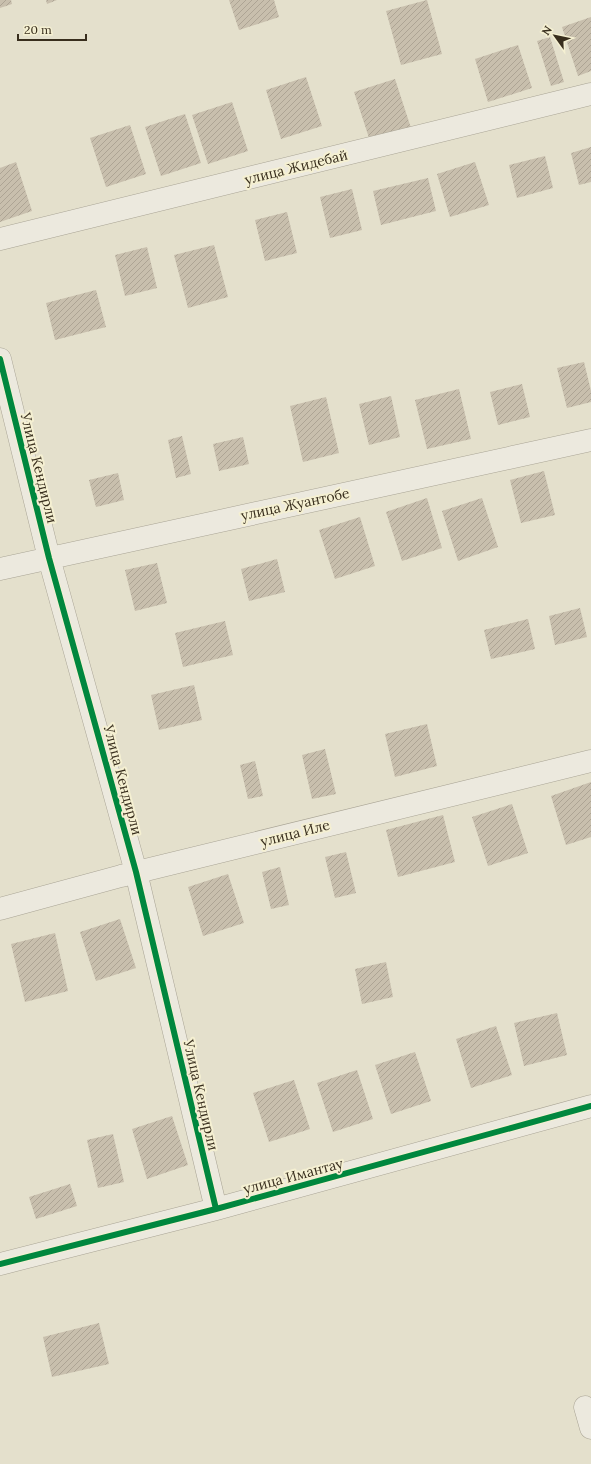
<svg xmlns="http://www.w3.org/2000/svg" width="591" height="1464" font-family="Lora,serif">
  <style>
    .building { fill: url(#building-hatch) }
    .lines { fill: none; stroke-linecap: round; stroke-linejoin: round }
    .minor-casing { stroke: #a9a495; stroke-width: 23 }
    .minor { stroke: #ece9de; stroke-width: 22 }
    .cycleway-casing { stroke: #f5f0d2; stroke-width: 8 }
    .cycleway { stroke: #00873e; stroke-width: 6 }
    .labels { text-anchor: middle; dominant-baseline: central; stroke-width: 4; stroke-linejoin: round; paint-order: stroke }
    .street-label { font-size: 14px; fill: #382e1d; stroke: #f5f0d2 }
  </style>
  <defs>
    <pattern id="building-hatch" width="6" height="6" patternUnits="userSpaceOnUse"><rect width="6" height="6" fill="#c8bfad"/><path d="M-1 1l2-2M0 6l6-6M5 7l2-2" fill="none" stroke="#ada494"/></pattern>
  </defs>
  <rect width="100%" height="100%" fill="#e4e0cc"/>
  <path class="building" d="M0,0H11L12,4L0,8Z
    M46,0H57L47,4Z
    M229,0H274L279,17L239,30Z
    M427,0L442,54L401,65L386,11Z
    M591,17V71L578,76L562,27Z
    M550,37L564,82L551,86L537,41Z
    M518,45L532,88L488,102L475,59Z
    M306,77L322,126L281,139L266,90Z
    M395,79L411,128L370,141L354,92Z
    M232,102L248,151L208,164L192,115Z
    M185,114L201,163L161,176L145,127Z
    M130,125L146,174L106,187L90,138Z
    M591,147V182L579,185L571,153Z
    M545,156L553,188L517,198L509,165Z
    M16,162L32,211L0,222V168Z
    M475,162L489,205L450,217L437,174Z
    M428,178L436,211L381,225L373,191Z
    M352,189L362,230L330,238L320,197Z
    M287,212L297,253L265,261L255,220Z
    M214,245L228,297L188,308L174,255Z
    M147,247L157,288L125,296L115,255Z
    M96,290L106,327L55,340L46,303Z
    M584,362L591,391V402L567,408L557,368Z
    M522,384L530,417L498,425L490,392Z
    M459,389L471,439L427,449L415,400Z
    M391,396L400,437L369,445L359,404Z
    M326,397L339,453L303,462L290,406Z
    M182,436L191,474L176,478L168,440Z
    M243,437L249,464L219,471L213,444Z
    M544,471L555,515L521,523L510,480Z
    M118,473L124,500L96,507L89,480Z
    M427,498L442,548L402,561L386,512Z
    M482,498L498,547L458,561L442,511Z
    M360,517L375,566L335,579L319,530Z
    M277,559L285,592L249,601L241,569Z
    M157,563L167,603L135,611L125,570Z
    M580,608L587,637L555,645L549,616Z
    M528,619L535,649L491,659L484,630Z
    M225,621L233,655L183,667L175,633Z
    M194,685L202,720L159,730L151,695Z
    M427,724L437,766L395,777L385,734Z
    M325,749L336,794L312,799L302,755Z
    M255,761L263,796L248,799L240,765Z
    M591,782V837L566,845L551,796Z
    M512,804L528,853L488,866L472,817Z
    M443,815L455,862L398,877L386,830Z
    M346,852L356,893L335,898L325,857Z
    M280,867L289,905L271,909L262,872Z
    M228,874L244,923L203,936L188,887Z
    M120,919L136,968L96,981L80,932Z
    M55,933L68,991L25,1002L11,944Z
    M386,962L393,997L362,1004L355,969Z
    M557,1013L567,1055L524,1066L514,1023Z
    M496,1026L512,1075L471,1088L456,1039Z
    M415,1052L431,1101L391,1114L375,1065Z
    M357,1070L373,1119L333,1132L317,1083Z
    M294,1080L310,1129L269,1142L253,1093Z
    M172,1116L188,1165L147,1179L132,1129Z
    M113,1134L124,1182L98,1188L87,1140Z
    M70,1184L77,1206L36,1219L29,1197Z
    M99,1323L109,1364L52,1377L43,1337Z"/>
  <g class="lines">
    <defs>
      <path id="minor" d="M0,239L591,94
        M0,359L49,558L136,872L216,1209
        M0,569L591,440
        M0,909L121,876L591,761
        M0,1264L216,1209L591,1106
        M585,1407L591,1428"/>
    </defs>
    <use href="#minor" class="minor-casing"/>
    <use href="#minor" class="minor"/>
    <defs>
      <path id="cycleway" d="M0,359L49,558L136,872L216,1209
        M0,1264L216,1209L591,1106"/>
    </defs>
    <use href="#cycleway" class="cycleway-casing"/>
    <use href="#cycleway" class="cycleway"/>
  </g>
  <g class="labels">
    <g class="street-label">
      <text transform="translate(296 167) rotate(-14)">улица Жидебай</text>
      <text transform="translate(39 468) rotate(76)">Улица Кендирли</text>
      <text transform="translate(295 504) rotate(-12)">улица Жуантобе</text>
      <text transform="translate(123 780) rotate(75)">Улица Кендирли</text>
      <text transform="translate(295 833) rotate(-14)">улица Иле</text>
      <text transform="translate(201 1095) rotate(77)">Улица Кендирли</text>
      <text transform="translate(293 1176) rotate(-15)">улица Имантау</text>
    </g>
  </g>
  <g transform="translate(555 36) rotate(303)" stroke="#f5f0d2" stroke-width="3" paint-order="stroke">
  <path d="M0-3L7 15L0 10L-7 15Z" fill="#382e1d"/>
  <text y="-6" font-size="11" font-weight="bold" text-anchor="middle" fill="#382e1d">N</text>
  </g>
  <path d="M18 34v6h68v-6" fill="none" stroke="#382e1d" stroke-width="2"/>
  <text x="24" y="34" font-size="12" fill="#382e1d" stroke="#f5f0d2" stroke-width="3" paint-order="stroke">20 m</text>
</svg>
